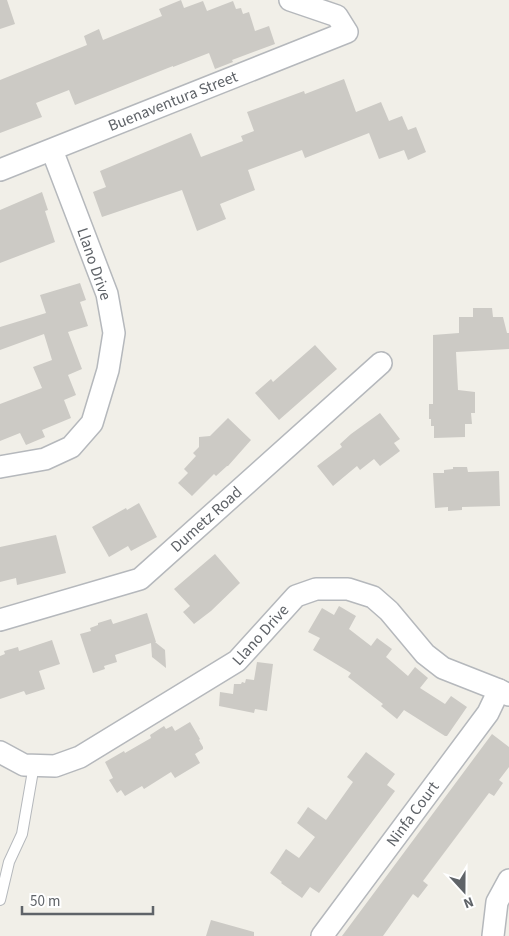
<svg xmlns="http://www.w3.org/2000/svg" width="509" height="936" font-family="'Source Sans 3',sans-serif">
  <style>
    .building { fill: #cccac5 }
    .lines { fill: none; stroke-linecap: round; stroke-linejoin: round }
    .lane-casing { stroke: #b5b8bc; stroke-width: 12 }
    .street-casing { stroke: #b5b8bc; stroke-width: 24 }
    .lane { stroke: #fff; stroke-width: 10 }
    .street { stroke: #fff; stroke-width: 21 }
    .labels { text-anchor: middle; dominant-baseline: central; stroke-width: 4; stroke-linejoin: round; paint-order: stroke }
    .street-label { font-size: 16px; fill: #5f6368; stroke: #fff }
  </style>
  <rect width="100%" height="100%" fill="#f1efe8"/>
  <path class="building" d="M0,0H7L15,24L0,29Z
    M181,0L184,8L203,1L207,11L233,1L236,9L241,8L243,14L249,12L255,31L269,26L275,44L232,60L233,62L215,69L209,53L173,67V66L75,105L69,90L36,103L42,117L0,133V80L87,45L84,36L99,29L103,40L162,16L159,9Z
    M344,79L356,112L381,102L389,121L402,116L408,130L416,127L426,152L408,160L404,150L379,159L369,133L305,158L302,150L248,170L255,190L220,204L226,219L197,231L182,190L102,217L93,192L106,187L100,171L191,133L201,157L243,141L241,136L254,131L247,112L304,91L305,94Z
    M42,192L48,210L45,211L55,242L0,263V210Z
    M80,283L86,300L80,302L88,326L68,332L82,369L68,375L76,395L64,400L71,418L42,430L45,437L26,445L20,433L0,441V404L42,388L33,367L52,360L44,334L0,350V327L46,313L40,295Z
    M473,308H492L493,317H503L507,333H509V349L456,352L458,390L475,392V413H471L472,424H465V437L434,438V426H431V419H429V404H433V335L459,333V317H473Z
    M315,345L337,369L279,420L255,393L271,379L273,382Z
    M380,413L400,439L394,443L400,451L380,466L374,459L360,470L357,466L333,486L317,466L342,447L340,444L351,434Z
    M228,418L251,440L228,466H227L216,476L214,474L192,496L178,483L188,473L184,469L196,456L193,453L199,447V437L210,436Z
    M453,467H467L468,472L499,471L500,506L462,507V510L448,511V507L435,508L433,473H444V470L453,469Z
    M139,503L157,537L131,551L128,546L109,557L92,527L126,508L127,510Z
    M56,535L66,573L17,585L16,578L0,582V547Z
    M215,554L240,583L211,611L194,624L183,612L190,606L174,589Z
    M339,606L356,616L349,629L371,646L377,638L392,649L386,657L408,676L415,667L428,678L420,688L445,704L451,696L467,707L447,736H445L404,710L397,719L381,706L383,704L348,677L351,673L313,650L320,638L308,632L322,608L334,615Z
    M147,613L156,642H155L165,650L166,668L152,657L151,643L115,655L117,662L104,666L105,669L93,673L80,634L91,631L90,628L98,625V623L111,619L113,624Z
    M52,640L60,664L39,671L45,689L26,695L24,691L0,699V656L5,654L4,651L18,647L19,651Z
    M257,662L273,664L267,711L255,709L254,713L219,706L220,692L233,694L234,684H241L242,682L245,683L246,679L254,680Z
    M190,722L200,739L199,740L203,747V749L195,754L200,763L175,778L171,772L144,789L142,786L125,796L121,790L117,793L109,780L113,778L105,762L124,751L125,753L151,738L150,735L164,726L166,729L172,726L175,731Z
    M492,734L509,747V767L499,780L503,783L494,796L489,793L423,881L428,885L418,898L413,894L383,936H342Z
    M366,752L395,774L387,785L395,791L319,893L310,887L302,898L281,883L282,882L270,873L286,849L299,858L315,837L297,823L308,807L326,820L353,782L347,777Z
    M211,920L254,932V936H206Z"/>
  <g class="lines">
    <defs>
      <path id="lane" d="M0,900L9,862L22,834L34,765"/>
      <g id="street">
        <path id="s1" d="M0,170L347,32L337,16L290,0"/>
        <path d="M0,467L45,459L71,447L92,423L108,370L114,333L107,294L52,150"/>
        <path id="s2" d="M0,620L140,579L381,363"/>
        <path id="s3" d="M0,752L24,765L55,766L80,757L237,661L296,596L316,589H348L373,597L389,611L425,654L443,668L499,690L509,695"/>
        <path id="s4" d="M322,936L488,713L499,690"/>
        <path d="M493,936L497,902L509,880"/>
      </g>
    </defs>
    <use href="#lane" class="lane-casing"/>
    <use href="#street" class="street-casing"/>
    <use href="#lane" class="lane"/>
    <use href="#street" class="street"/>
  </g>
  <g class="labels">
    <g class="street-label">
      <text stroke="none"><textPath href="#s1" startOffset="186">Buenaventura Street</textPath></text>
      <text transform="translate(94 264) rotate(71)">Llano Drive</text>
      <text stroke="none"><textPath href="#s2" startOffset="235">Dumetz Road</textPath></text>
      <text stroke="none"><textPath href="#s3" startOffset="304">Llano Drive</textPath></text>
      <text stroke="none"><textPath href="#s4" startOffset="152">Ninfa Court</textPath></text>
    </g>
  </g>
  <g transform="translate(464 891) rotate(159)" stroke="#ffffff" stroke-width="4" paint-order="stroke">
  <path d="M0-4L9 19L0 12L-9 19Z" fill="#5f6368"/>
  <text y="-8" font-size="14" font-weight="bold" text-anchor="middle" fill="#5f6368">N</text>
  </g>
  <path d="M22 906v8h131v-8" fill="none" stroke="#5f6368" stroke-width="2.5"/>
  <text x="30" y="906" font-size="15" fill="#5f6368" stroke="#ffffff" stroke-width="4" paint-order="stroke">50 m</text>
</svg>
